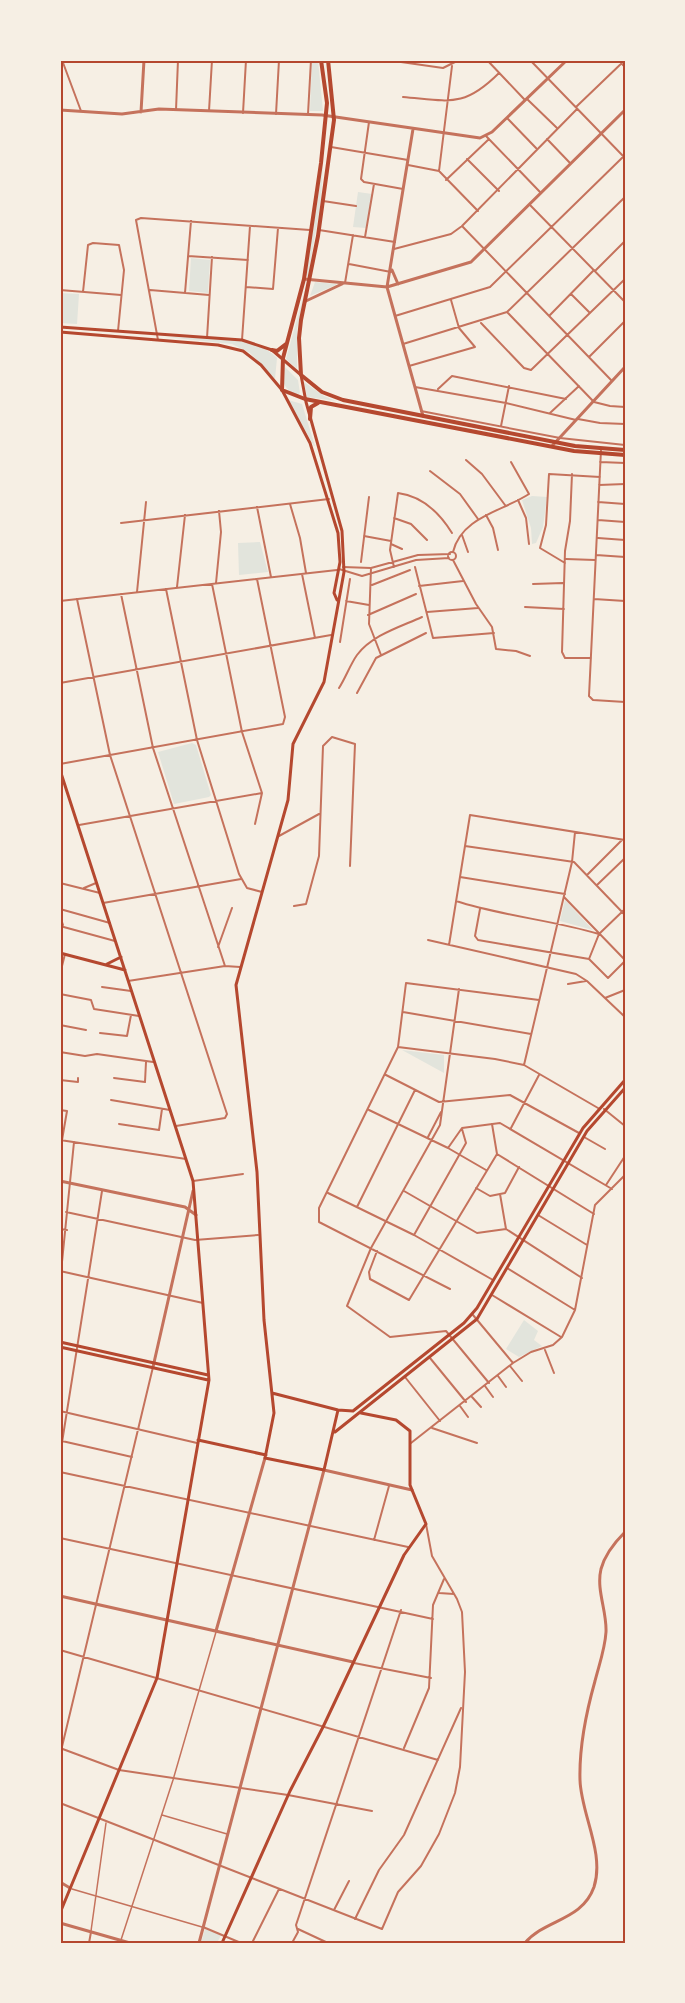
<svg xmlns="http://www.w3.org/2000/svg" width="685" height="2003" font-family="Montserrat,sans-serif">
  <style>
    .green { fill: #e2e4dc }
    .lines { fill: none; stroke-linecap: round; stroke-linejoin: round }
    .pedestrian { stroke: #c5725c; stroke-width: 1.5 }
    .minor { stroke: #c5725c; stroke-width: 2 }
    .tertiary { stroke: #c5725c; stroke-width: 3 }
    .secondary { stroke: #b5482f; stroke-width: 3 }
    .primary { stroke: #b5482f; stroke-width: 4 }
    .neatline { fill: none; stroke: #b5482f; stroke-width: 2 }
  </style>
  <rect width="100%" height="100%" fill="#f6efe4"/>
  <path class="green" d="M312,60H318L323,111H310Z
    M323,164L321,201L308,277L306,275Z
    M358,192L372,194L366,228L353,227Z
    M191,258L210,260L208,293L189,291Z
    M315,282L336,284V285L310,296Z
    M307,283L297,330V369L286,359Z
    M60,293L79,294L77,324L60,323Z
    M165,337C199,339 251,332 277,358L275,379L250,353L232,344Z
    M285,367L298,380L300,393L297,395C284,389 280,382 285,367Z
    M304,382L324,396L336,401L307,397Z
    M288,400L302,404L315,446H314Z
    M532,496L547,497L543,527L536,543L532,544L531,528L522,500Z
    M260,542L268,572L239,575L238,543Z
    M192,743L196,745L211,795L209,797L174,804L158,752Z
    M565,900L593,930L560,921Z
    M402,1050L444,1055V1073Z
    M524,1320L538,1331L534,1340L542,1346L519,1357L506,1349Z
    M205,1929L221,1935L217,1943H201Z"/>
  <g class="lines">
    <path class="pedestrian" d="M162,1815L227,1834
      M72,1889L202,1927
      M91,1931L106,1823
      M120,1943L173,1780L216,1632"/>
    <path class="minor" d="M62,60L81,111
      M255,60L279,61
      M387,60L443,68L459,60
      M487,60L524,99
      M530,60L625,158
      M618,60L625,67
      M403,97C450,101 464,108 499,73
      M527,99L557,128
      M576,107L625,60
      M176,110L178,60
      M209,111L212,60
      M243,113L246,60
      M276,114L279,60
      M308,114L311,60
      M507,118L536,148
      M369,122L361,179L364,182L403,189
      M486,136L540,192
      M547,139L570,163
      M331,147L408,160
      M467,159L499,191
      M408,165L439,171L478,211
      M439,171L452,66
      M446,180L489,139
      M323,201L356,206
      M530,205L625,302
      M462,226L612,381
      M319,230L395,242
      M365,237L374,184
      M394,249L451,234L462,226L577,109
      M188,256L248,260
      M349,264L391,272
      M595,271L625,241
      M345,283L353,235
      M246,287L273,289L278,228
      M60,290L121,295
      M150,290L209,295
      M83,292L88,245L93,243L119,245L124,270L118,331
      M185,293L191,221
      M571,294L590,313
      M507,312L594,402L610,406L625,407
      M550,315L594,270
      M395,316L490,287L625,155
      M481,323L524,368L531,370L625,279
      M207,338L212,257
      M158,340L136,220L141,218L310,230
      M242,340L250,226
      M403,344L507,312L625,197
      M589,357L625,321
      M409,366L475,347L459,328L451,300
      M415,387L506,403L576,420
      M438,389L452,376L566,399
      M421,411L560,438L625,445
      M550,413L579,386
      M578,419L600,423L625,424
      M501,426L509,386
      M601,450L589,696L593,700L625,702
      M466,460L482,474L505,505
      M600,462L625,463
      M430,471L460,494L478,519
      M572,474L570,521L565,551L562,652L565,658H591
      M599,485L625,484
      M518,500L526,518L529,544
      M598,502L625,504
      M290,504L300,538L306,573
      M257,507L271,577
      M486,515L493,528L498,550
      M394,518L411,524L427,540
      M598,520L625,522
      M121,523L329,499
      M462,535L468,552
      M364,536L391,541
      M598,538L625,540
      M391,544L402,549
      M453,552C461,517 503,511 529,494L511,462
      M448 556a4 4 0 1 1 8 0a4 4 0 1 1-8 0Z
      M596,555L625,557
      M566,559L595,560
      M453,560L476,604L492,627L496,649L516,651L530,656
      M361,562L369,497
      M565,563L540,548L546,525L549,474L600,477
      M343,567L371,568L418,555L450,554
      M394,567L390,550L398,493C422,496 439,512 452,533
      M415,567L433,638L494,633
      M371,568L369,624L381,655
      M339,569L362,576L416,560L449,558
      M302,574L315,638
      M216,583L221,532L219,511
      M212,584L242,732L262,793L255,824
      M533,584L563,583
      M372,585L410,570
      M419,586L463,581
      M177,587L185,515
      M166,589L197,740L239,874L247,888L262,892
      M137,592L146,502
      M121,594L153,748L225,966
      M77,599L110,755L227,1114L225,1118L176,1126
      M594,599L625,601
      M60,601L337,570
      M346,601L369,605
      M525,607L564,609
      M427,612L478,608
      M368,615L416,594
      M340,642L350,579
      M60,683L331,635
      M339,688C346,677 350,665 357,655C372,635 400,627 422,617
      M357,693L376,658L426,633
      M60,764L283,724L285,717L257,579
      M79,825L262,793
      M279,836L319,814
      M465,846L574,862L625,915
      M587,875L622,840
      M460,877L565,894
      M60,883L100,893
      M597,885L625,858
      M84,888L96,883
      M564,897L625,960
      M456,901C502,916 552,920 599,934
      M103,903L241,879
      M294,906L306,904L319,856L323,746L332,737L355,744L350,866
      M60,909L110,923
      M480,909L475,936L478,940L589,959L608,978L625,961
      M60,916L63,925
      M60,926L115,941
      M428,940L576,974L587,981L625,1017
      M449,945L470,815L625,840
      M218,947L232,908
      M589,959L599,934L625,909
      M60,974L65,954
      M128,981L225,966L240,967
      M568,984L586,981
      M102,987L131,991
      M459,989L440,1125L371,1248L347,1306L390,1337L446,1331L489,1383
      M60,994L91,1000L94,1009L139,1016
      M605,998L625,990
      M403,1012L531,1034
      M60,1025L86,1030
      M100,1033L127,1036L131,1015
      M398,1047L495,1059L524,1065L598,1108
      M60,1052L85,1056L97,1054L153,1062
      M524,1065L572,862L575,832
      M386,1075L439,1102L510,1095L579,1133
      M114,1078L145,1082L146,1062
      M60,1080L78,1082V1078
      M111,1100L170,1110
      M604,1109L625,1126
      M60,1110L67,1111L62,1140
      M369,1110L448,1148L486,1170
      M119,1124L159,1130L162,1109
      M511,1128L539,1075
      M428,1137L441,1112
      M584,1137L605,1149
      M60,1140L186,1159
      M448,1148L462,1128L500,1123L612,1189
      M497,1154L594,1214
      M193,1181L243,1174
      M606,1185L625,1156
      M476,1188L490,1196L505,1193L519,1167
      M404,1191L477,1233L506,1229L582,1278
      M328,1193L414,1235L493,1280
      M500,1194L506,1229
      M357,1207L415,1090
      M66,1212L195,1240L258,1235
      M538,1215L587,1245
      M60,1229L67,1230
      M414,1235L466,1143L462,1129
      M377,1251L369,1272L370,1279L409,1300L497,1154L492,1124
      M507,1268L575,1310
      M60,1271L203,1303
      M60,1282L74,1142
      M450,1289L319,1222V1208L398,1047L406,983L539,1000
      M492,1295L561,1337
      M473,1315L513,1363
      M545,1350L554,1373
      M430,1358L466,1402
      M510,1366L522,1381
      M498,1376L506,1387
      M405,1377L440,1421
      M485,1386L493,1397
      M472,1397L481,1407
      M460,1406L468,1417
      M60,1411L197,1443
      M432,1428L477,1443
      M62,1441L132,1457
      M411,1443L513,1363L531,1352L553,1345L562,1337L575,1310L595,1205L625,1175
      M60,1455L102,1191
      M60,1472L408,1547
      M60,1538L433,1619
      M374,1540L389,1486
      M439,1593L454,1594
      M60,1650L438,1760
      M354,1663L431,1678
      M60,1748L119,1770L288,1795L372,1811
      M404,1748L429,1688L433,1605L444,1579
      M60,1755L153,1367
      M60,1803L382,1929L398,1892L421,1866L439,1834L455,1793L460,1767L465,1672L462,1612L457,1599L432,1556L426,1524
      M334,1910L349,1881
      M355,1919L379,1870L404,1835L461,1708
      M203,1927L241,1943
      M298,1929L328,1943
      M89,1943L91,1932
      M252,1943L279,1889
      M292,1943L298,1932L296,1925L401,1610"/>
    <path class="tertiary" d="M60,110L122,114L159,109L322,115L480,138L492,132L567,60
      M141,112L144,60
      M413,129L387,287L423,416
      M392,270L398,284
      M304,279L387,287L471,262L625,110
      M306,301L342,284
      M552,446L625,367
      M60,1181L185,1207L196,1215
      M153,1367L193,1191
      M60,1596L353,1662
      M216,1631L265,1458
      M60,1882L70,1888
      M60,1923L130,1943
      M199,1943L324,1470L412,1490
      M525,1943C545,1919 582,1921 594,1887C605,1853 581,1814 580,1780C579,1746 586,1713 595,1681C599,1665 605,1649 606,1632C607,1611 596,1590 601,1569C605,1554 614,1543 625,1532"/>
    <path class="secondary" d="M60,327L242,340L272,350L301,375L306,402L342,531L344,572L324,682L293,744L288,800L236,985L257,1172L264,1320L274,1413L265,1458L324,1470L338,1410
      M60,332L218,345L243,351L261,365L282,390L310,443L338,533L340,562L334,593L337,600
      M60,770L193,1181L209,1380L157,1678L60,1913
      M60,953L125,970
      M107,964L121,957
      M60,1342L208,1375
      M60,1347L208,1380
      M272,1393L338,1410L353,1411L464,1323L477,1308L583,1128L625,1080
      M335,1432L477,1319L587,1131L625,1088
      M198,1440L266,1455
      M222,1943L290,1791L323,1727L404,1555L426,1524L410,1485V1431L396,1420L361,1413"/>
    <path class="primary" d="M321,60L327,103L321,163L304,279L283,358L282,390L305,399L574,451L625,455
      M328,60L334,120L318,236L301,320L299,338L301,375L322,392L343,400L575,446L625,450
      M272,350L277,351L286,344
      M310,419L311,407L318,403"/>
  </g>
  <rect width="685" height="2003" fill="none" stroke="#f6efe4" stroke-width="123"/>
  <rect x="62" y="62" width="562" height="1880" class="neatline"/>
</svg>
